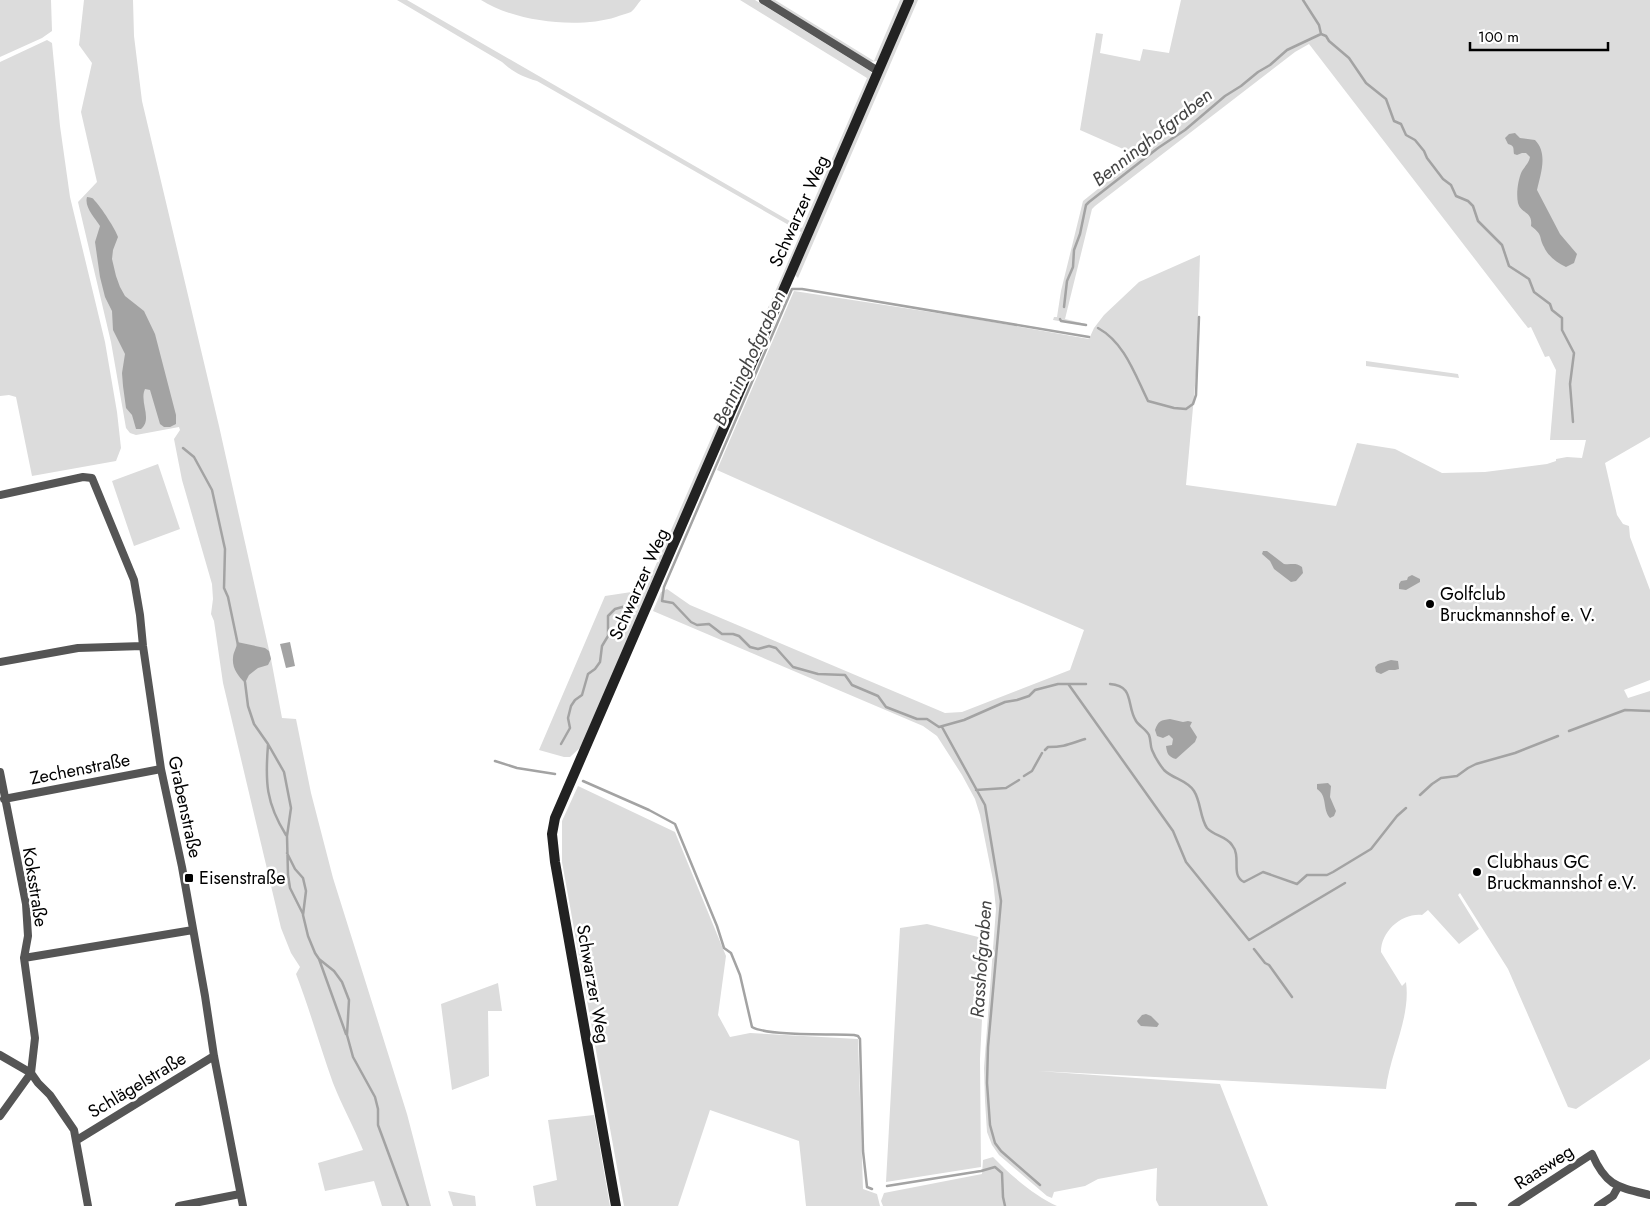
<svg xmlns="http://www.w3.org/2000/svg" width="1650" height="1206" font-family="Jost,sans-serif">
  <style>
    .green { fill: #dcdcdc }
    .water { fill: #a3a3a3 }
    .lines { fill: none; stroke-linecap: round; stroke-linejoin: round }
    .stream { stroke: #a3a3a3; stroke-width: 2.5 }
    .street { stroke: #555; stroke-width: 8 }
    .secondary { stroke: #222; stroke-width: 10 }
    .poi-dot { fill: #000; stroke: #fff; stroke-width: 2 }
    .labels { text-anchor: middle; dominant-baseline: central; stroke-width: 5; stroke-linejoin: round; paint-order: stroke }
    .street-label { font-size: 18px; fill: #000; stroke: #fff }
    .poi-label { font-size: 18px; fill: #000; stroke: #fff; text-anchor: start }
    .water-label { font-size: 19px; font-style: italic; fill: #444; stroke: #fff }
  </style>
  <rect width="100%" height="100%" fill="#fff"/>
  <path class="green" d="M0,0H51L52,31L42,38L0,57Z
    M84,0H133L134,36L142,101L219,426L271,659L282,718L296,719L311,793L333,878L407,1114L431,1206H382L374,1181L325,1191L318,1163L363,1150C354,1127 342,1106 333,1083C320,1047 310,1010 296,974L300,967L291,953L281,928L223,683L214,621L211,614L213,599L212,584L182,480L174,439L180,430L179,427L136,435L130,433L126,428L111,342L78,202L97,182L81,112L92,63L79,45Z
    M397,0H407L802,228L867,78L740,0H755L870,71L873,75L582,746L570,757H564L539,750L605,596L638,591L643,587L645,582L648,583L801,232L537,81C522,77 513,72 502,62Z
    M481,0H641C638,3 635,9 631,12C627,14 620,15 616,17C578,29 515,22 481,0Z
    M767,0H775L874,61L900,0H905L877,61L869,62Z
    M914,0H918L798,278L795,275Z
    M1181,0H1650V437L1605,463L1617,515L1623,524L1629,526L1630,537L1650,590V680L1624,690L1628,698L1650,691V1059L1576,1109L1568,1107L1508,969L1460,893L1458,895L1479,929L1459,944L1428,910L1422,915C1402,913 1381,931 1381,952L1402,986L1406,982C1411,1018 1390,1053 1386,1089L1038,1071L1220,1084L1268,1206H1159L1156,1200L1157,1168L1098,1179L1085,1186L1054,1192L1052,1198L1047,1196L999,1155L992,1145L987,1132L985,1101L984,1068L996,909L993,880L980,815L975,799L962,775L937,736L923,726L653,611L661,592L667,589L690,605L945,713L962,712L1070,670L1084,630L879,542L717,470L794,291L969,318L1089,339L1094,328L1104,315L1139,282L1200,255L1196,374L1186,485L1336,506L1357,443L1395,449L1442,473L1485,472L1547,464L1556,461V459L1567,457L1582,458L1586,440H1550L1556,370L1549,356L1545,357L1531,327L1528,328L1309,44L1295,52L1095,206L1092,209L1065,319L1086,324V326L1053,320L1054,317H1057L1061,291L1083,201L1139,156L1080,130L1096,33L1103,34L1100,53L1140,61L1143,49L1169,53Z
    M47,40L52,43L60,126L70,197L105,342L117,412L121,448L116,461L32,476L16,397L9,395L0,396V62Z
    M1366,361L1458,374L1459,378L1366,366Z
    M158,464L180,529L134,546L112,481Z
    M578,786L675,832L726,956L718,1015L730,1037L750,1033L858,1039L863,1189L877,1194L880,1206H806L799,1141L710,1110L678,1206H624L562,862V821Z
    M927,924L986,939L980,1059L981,1167L886,1182L900,928Z
    M498,983L502,1011H488L489,1076L452,1090L441,1004Z
    M594,1115L610,1206H536L533,1186L557,1180L548,1120Z
    M993,1157C1009,1174 1036,1197 1057,1206H883L881,1201L884,1193L982,1174L983,1160Z
    M448,1191L475,1196L476,1206H453Z"/>
  <path class="water" d="M1515,133L1520,138L1535,140C1548,153 1541,173 1537,190L1560,234L1577,254L1574,263L1566,267C1557,263 1548,256 1544,247C1538,236 1544,236 1531,226C1533,211 1521,214 1518,203C1516,194 1518,179 1522,171C1525,166 1529,163 1530,157L1526,153H1522L1517,155L1514,154C1513,148 1515,146 1508,144L1505,138L1509,134Z
    M87,197C92,198 92,197 95,201C101,207 116,230 118,237L113,250L112,259L116,276L120,287L125,296L144,311L155,334L176,415V424L170,427H164L160,424L150,390L145,389C139,402 153,419 141,429H136L132,415L126,408L123,386L122,373L125,354L113,330L112,311L105,297L100,277L95,242L100,226C95,218 84,207 87,197Z
    M1263,551H1267L1284,564C1292,565 1295,562 1302,567L1303,573L1296,581L1291,582L1274,569L1270,561L1262,554Z
    M1412,575L1420,579V582L1406,590L1399,589V584L1401,581L1407,580L1408,577Z
    M237,642L265,648L269,651L271,659L268,665L258,668L249,675L245,683C238,676 232,668 233,658C233,652 237,648 237,642Z
    M290,642L295,666L286,668L280,644Z
    M1391,660L1398,661L1399,669L1395,670H1389L1381,674L1376,672L1375,667L1378,664Z
    M1170,719L1183,722L1188,721L1192,722L1190,726L1197,737L1195,742L1176,759C1168,757 1167,753 1166,746L1172,745L1173,739L1169,735L1163,738L1157,736L1155,730C1158,721 1161,720 1170,719Z
    M1328,783L1331,786L1330,797L1336,811L1334,816L1330,818C1322,809 1328,796 1317,789V784Z
    M1146,1014L1151,1016L1159,1024L1157,1027L1141,1026L1138,1023L1137,1021L1142,1015Z"/>
  <g class="lines">
    <path class="stream" d="M1303,0L1319,25L1321,34L1326,36L1329,41L1349,58L1366,83L1386,99L1394,121L1401,124L1406,135L1415,140L1424,151L1427,158L1443,179L1451,185L1456,196L1468,201L1473,206L1478,221L1502,245L1509,266L1529,279L1534,292L1550,304L1552,310L1562,318V330L1574,353L1570,384L1573,422
      M1064,307L1067,281L1073,267L1074,250L1080,234L1086,205L1089,202L1158,148L1185,130L1225,96L1241,86L1258,72L1270,65L1287,50L1321,34
      M1060,319L1061,321L1086,325
      M1098,328C1125,343 1135,375 1148,401L1174,408L1186,409L1193,404L1196,395L1199,317
      M183,448L194,457L212,490L225,549L224,588L228,597L238,645
      M245,682L248,706L254,724L268,744L284,772L291,808L287,836L288,875L290,888L303,914
      M1086,684H1058L1035,690L1029,696L1017,700L1005,702L964,720L939,727L927,719H917L886,707L878,696L852,685L845,675L818,674L793,667L776,648L769,646L758,649L750,647L739,636L733,634H722L709,624L697,625L691,622L673,603L662,601L664,587L792,289H802L1089,337
      M1110,684C1135,686 1126,705 1136,721C1139,726 1146,729 1149,735C1151,740 1150,745 1152,750C1154,755 1160,765 1164,770C1173,779 1187,780 1194,791C1201,802 1200,818 1207,828C1214,836 1226,836 1232,845C1242,857 1230,875 1244,882L1263,872L1297,884L1307,875H1327L1333,872L1371,849L1397,816L1406,808
      M1069,685L1173,831L1186,862L1249,940L1345,883
      M942,727L985,805L1001,901L988,1047L987,1083L990,1125L995,1143L1001,1151L1040,1185
      M1569,731L1625,710L1650,711
      M561,744L570,728L568,718L571,706L575,700L582,695L588,674L595,669L600,662L602,646L608,636V616L615,609L637,603
      M268,745C265,782 266,803 286,835
      M1045,750L1048,747C1065,747 1069,744 1085,739
      M495,761L517,768L555,774
      M1024,776L1032,771L1042,753
      M583,781L649,810L675,824L717,926L724,948L731,953L740,975L752,1027C767,1036 833,1034 854,1035L858,1036L860,1039L863,1151L867,1187L872,1189
      M976,790L1006,788L1019,780
      M1420,795L1432,784L1441,778L1457,776L1468,768L1476,764L1515,753L1558,736
      M287,853L295,869L303,878L306,891L303,915L308,936L315,953L319,959L334,971L342,982L349,1000L347,1035L353,1057L375,1097L378,1109V1125L408,1206
      M1254,949L1265,963L1269,965L1292,997
      M319,959L346,1034
      M887,1186L981,1171L995,1167L1002,1173L1003,1197L1005,1206"/>
    <path class="street" d="M763,0L878,71
      M0,495L83,477L92,478L134,580L140,615L143,646L161,769L182,867L205,996L214,1056L243,1206
      M0,662L78,648L143,646
      M0,772L26,904L28,936L24,958L35,1038L31,1073L0,1116
      M4,799L161,769
      M24,958L193,930
      M0,1055L31,1073L38,1083L50,1095L74,1130L88,1206
      M77,1140L214,1056
      M179,1206L240,1194
      M1459,1206H1473
      M1512,1206L1592,1154C1606,1186 1617,1187 1650,1195
      M1598,1206L1613,1196L1618,1187"/>
    <path class="secondary" d="M616,1206L555,862L552,834L555,818L909,0"/>
  </g>
  <g class="poi-dot">
    <circle cx="1430" cy="604" r="5"/>
    <circle cx="1477" cy="872" r="5"/>
    <rect x="184" y="873" width="10" height="10" rx="2.5"/>
  </g>
  <g class="labels">
    <g class="street-label">
      <text transform="translate(799 211) rotate(-66)">Schwarzer Weg</text>
      <text transform="translate(639 584) rotate(-66)">Schwarzer Weg</text>
      <text transform="translate(80 769) rotate(-11)">Zechenstraße</text>
      <text transform="translate(185 807) rotate(78)">Grabenstraße</text>
      <text transform="translate(35 887) rotate(81)">Koksstraße</text>
      <text transform="translate(593 984) rotate(80)">Schwarzer Weg</text>
      <text transform="translate(137 1085) rotate(-31)">Schlägelstraße</text>
      <text transform="translate(1544 1167) rotate(-33)">Raasweg</text>
    </g>
    <g class="poi-label">
      <text x="1440" y="594">Golfclub<tspan x="1440" dy="21">Bruckmannshof e. V.</tspan></text>
      <text x="1487" y="862">Clubhaus GC<tspan x="1487" dy="21">Bruckmannshof e.V.</tspan></text>
      <text x="199" y="878">Eisenstraße</text>
    </g>
    <g class="water-label">
      <text transform="translate(1152 137) rotate(-38)">Benninghofgraben</text>
      <text transform="translate(749 358) rotate(-65)">Benninghofgraben</text>
      <text transform="translate(981 959) rotate(-86)">Rasshofgraben</text>
    </g>
  </g>
  <path d="M1470 42v8h138v-8" fill="none" stroke="#000000" stroke-width="2.5"/>
  <text x="1478" y="42" font-size="15" fill="#000000" stroke="#ffffff" stroke-width="4" paint-order="stroke">100 m</text>
</svg>
